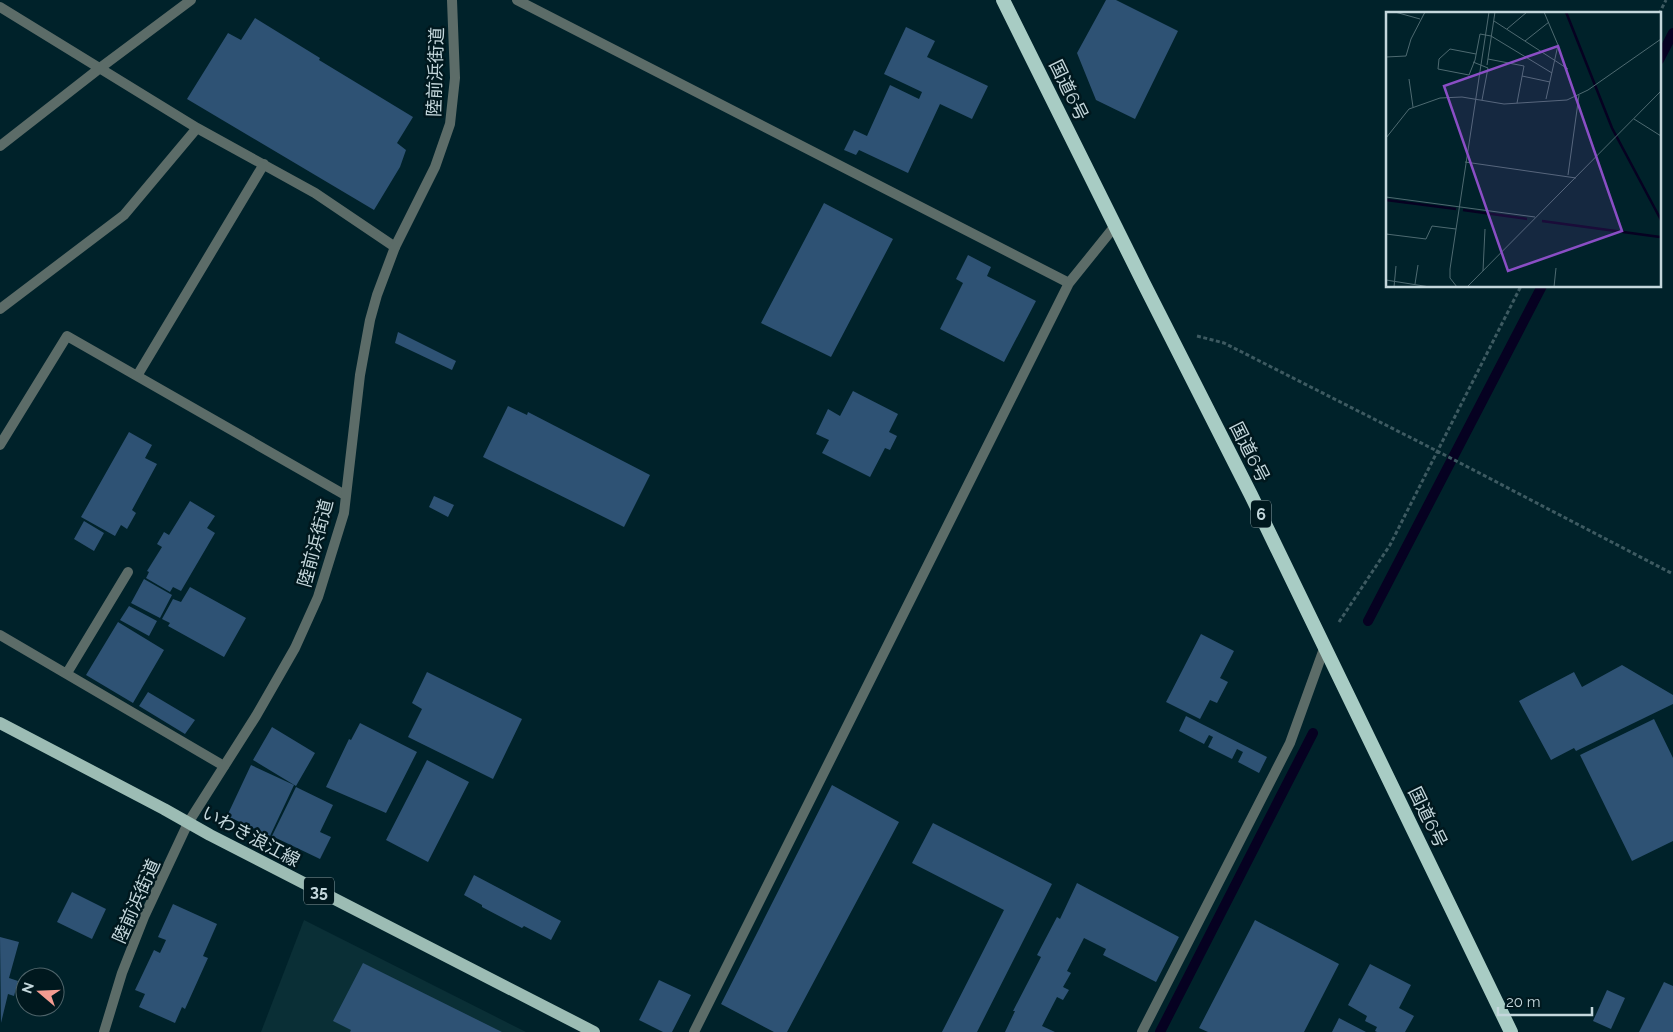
<svg xmlns="http://www.w3.org/2000/svg" width="1673" height="1032" font-family="Raleway,'Noto Sans JP',sans-serif">
  <style>
    .built { fill: #0a2f36 }
    .lines { fill: none; stroke-linecap: round; stroke-linejoin: round }
    .stream { stroke: #060121; stroke-width: 10 }
    .building { fill: #2e5274 }
    .path { stroke: #3d5a61; stroke-width: 3; stroke-dasharray: 4 2.5; stroke-linecap: butt }
    .minor { stroke: #5c6c68; stroke-width: 10 }
    .tertiary { stroke: #5c6c68; stroke-width: 10 }
    .primary { stroke: #9cbcb4; stroke-width: 12 }
    .trunk { stroke: #a8ccc4; stroke-width: 14 }
    .labels { text-anchor: middle; dominant-baseline: central; stroke-width: 5; stroke-linejoin: round; paint-order: stroke }
    .shield { fill: #00181e; stroke: #899ea3; stroke-width: 1 }
    .shield-label { font-size: 16px; font-weight: bold; fill: #c4d7dc }
    .street-label { font-size: 18px; fill: #c4d7dc; stroke: #00181e }
    .inset-river { fill: none; stroke: #060121; stroke-width: 2.5 }
    .inset-road { fill: none; stroke: #4e6a71; stroke-width: 1 }
    .view { fill: #8a4ec5; fill-opacity: 0.15; stroke: #8a4ec5; stroke-width: 2.5 }
    .inset-edge { fill: none; stroke: #c4d7dc; stroke-width: 2.5 }
  </style>
  <rect width="100%" height="100%" fill="#00222a"/>
  <path class="built" d="M304,920L526,1032H261Z"/>
  <g class="lines">
    <path class="stream" d="M1659,60L1673,33
      M1368,621L1542,286
      M1160,1032L1313,733"/>
  </g>
  <path class="building" d="M1106,0H1116L1178,31L1135,119L1096,100L1077,53Z
    M255,18L320,58L319,60L413,117L397,143L406,150L400,167L374,210L187,99L228,33L241,40Z
    M906,27L935,41L927,57L988,86L972,119L940,104L908,173L859,150L856,155L844,150L854,130L867,136L890,85L919,99L922,92L884,74Z
    M824,203L893,239L831,357L761,323Z
    M968,255L991,267L987,276L1036,301L1004,362L940,329L963,283L956,279Z
    M398,332L456,361L452,370L395,343Z
    M853,391L898,414L889,432L897,436L890,450L885,448L870,477L822,453L829,440L816,434L828,409L840,416Z
    M508,406L527,415L528,412L650,475L624,527L483,457Z
    M129,432L152,445L145,458L157,464L132,510L136,513L127,529L121,525L115,536L81,517Z
    M434,496L454,505L448,517L429,507Z
    M190,501L215,516L207,528L215,533L181,591L173,587L170,592L146,578L149,572L147,571L162,547L157,544L164,532L169,535Z
    M84,521L104,533L94,551L74,539Z
    M144,579L172,595L160,618L131,603Z
    M190,587L246,618L224,657L168,626L170,623L162,619L173,599L181,602Z
    M129,606L157,621L149,636L120,620Z
    M118,622L164,650L133,703L86,675Z
    M1201,634L1234,651L1220,678L1228,682L1217,703L1210,700L1200,719L1166,702Z
    M1622,665L1673,695V704L1576,751L1574,748L1551,760L1519,701L1574,672L1582,687Z
    M427,672L522,719L493,779L408,737L422,709L412,703Z
    M148,692L195,720L185,734L139,706Z
    M1186,716L1267,757L1259,773L1238,762L1243,752L1237,749L1232,759L1208,747L1213,737L1209,735L1204,744L1179,731Z
    M1654,719L1673,758V841L1632,861L1580,755Z
    M360,723L417,752L386,813L326,787L349,739L351,740Z
    M272,727L315,753L296,786L253,760Z
    M427,760L469,782L428,862L386,840Z
    M251,765L294,785L270,836L227,816Z
    M832,785L899,822L787,1032H774L721,1004Z
    M296,787L333,805L320,832L331,837L320,859L272,836Z
    M933,823L1052,884L977,1032H942L1004,910L912,863Z
    M474,875L561,921L551,940L524,926L522,928L482,907V905L464,895Z
    M1077,883L1179,937L1156,982L1103,955L1106,949L1084,938L1067,971L1071,973L1063,987L1069,990L1063,1000L1057,997L1042,1026L1055,1032H1005L1015,1011H1013L1041,957L1037,955L1057,917L1060,919Z
    M72,892L106,909L92,939L57,922Z
    M173,904L217,924L203,956L208,958L185,1009L182,1007L175,1023L139,1007L145,994L135,990L154,950L160,953L166,940L158,937Z
    M1255,920L1339,964L1304,1032H1208L1199,1028Z
    M0,937L19,942L9,978L18,981L14,996L8,994L1,1023Z
    M363,963L502,1032H350L351,1030L333,1021Z
    M1370,964L1411,985L1399,1008L1414,1016L1405,1032H1377L1375,1031L1377,1027L1365,1021L1367,1016L1348,1005Z
    M659,980L691,995L672,1032H663L639,1020Z
    M1664,982L1673,986V1032H1639Z
    M1607,990L1625,998L1611,1029L1593,1021Z
    M1339,1018L1366,1032H1332Z"/>
  <g class="lines">
    <path class="path" d="M1659,14L1666,0
      M1197,336L1224,343L1437,451L1673,574
      M1339,622L1390,545L1521,286"/>
    <path class="minor" d="M517,0L1069,283
      M0,7L197,128L315,193L395,247
      M0,146L100,68L191,0
      M0,309L124,215L197,128
      M137,376L264,164
      M0,445L67,336L345,495
      M0,635L224,766
      M67,673L128,572
      M694,1032L1069,283L1115,226
      M1142,1032L1290,743L1325,646"/>
    <path class="tertiary" d="M104,1032L122,973L144,917L188,823L256,716L295,648L318,597L344,513L360,375L370,320L377,295L395,247L435,167L450,124L455,78L452,0"/>
    <path class="primary" d="M0,723L164,809L210,835L594,1032"/>
    <path class="trunk" d="M1003,0L1143,282L1251,495L1511,1032"/>
  </g>
  <g class="labels">
    <g class="shield">
      <rect x="1251" y="500.5" width="20" height="27" rx="4"/>
      <rect x="304" y="877.5" width="30" height="27" rx="4"/>
    </g>
    <g class="shield-label">
      <text x="1261" y="514">6</text>
      <text x="319" y="891">35</text>
    </g>
    <g class="street-label">
      <text transform="translate(435 72) rotate(-88)">陸前浜街道</text>
      <text transform="translate(1069 90) rotate(64)">国道6号</text>
      <text transform="translate(1250 452) rotate(63)">国道6号</text>
      <text transform="translate(315 543) rotate(-75)">陸前浜街道</text>
      <text transform="translate(1428 817) rotate(64)">国道6号</text>
      <text transform="translate(251 836) rotate(28)">いわき浪江線</text>
      <text transform="translate(136 901) rotate(-66)">陸前浜街道</text>
    </g>
  </g>
  <g transform="translate(1386 12)">
    <rect width="275" height="275" fill="#00222a"/>
    <path class="inset-river" d="M180,0L226,116L275,208M0,188L70,197M77,198L141,207M156,209L274,225"/>
    <path class="inset-road" d="M9,0L34,7M158,0L172,33L160,87M108,9L182,57M121,17L141,0M139,29L163,10M90,42L64,37L53,47L52,57L83,63L89,48L94,22L105,24L166,61M0,45L20,44L25,27L39,0M102,47L138,54L131,91M87,50L102,56L96,88M101,53L109,0M136,64L164,70M23,67L27,95M248,107L275,124M0,126L23,97L54,86L76,85L118,92L181,88L202,78L275,27M79,150L190,166M182,163L193,83M0,185L149,205M0,222L40,227L46,214L70,217M97,259L99,217M0,268L44,275M29,272L32,253M8,275L10,254M71,275L64,266V257L103,0M81,275L275,79M168,275L170,256"/>
    <path class="view" d="M172,34L236,219L122,259L58,74Z"/>
    <rect width="275" height="275" class="inset-edge"/>
  </g>
  <g transform="translate(40 992) rotate(289)"><circle r="24" fill="#00181e" stroke="#4e646a"/>
  <path d="M0-4L9 19L0 12L-9 19Z" fill="#f59c91"/>
  <text y="-8" font-size="14" font-weight="bold" text-anchor="middle" fill="#c4d7dc">N</text>
  </g>
  <path d="M1498 1007v8h94v-8" fill="none" stroke="#c4d7dc" stroke-width="2.5"/>
  <text x="1506" y="1007" font-size="15" fill="#c4d7dc" stroke="#00181e" stroke-width="4" paint-order="stroke">20 m</text>
</svg>
